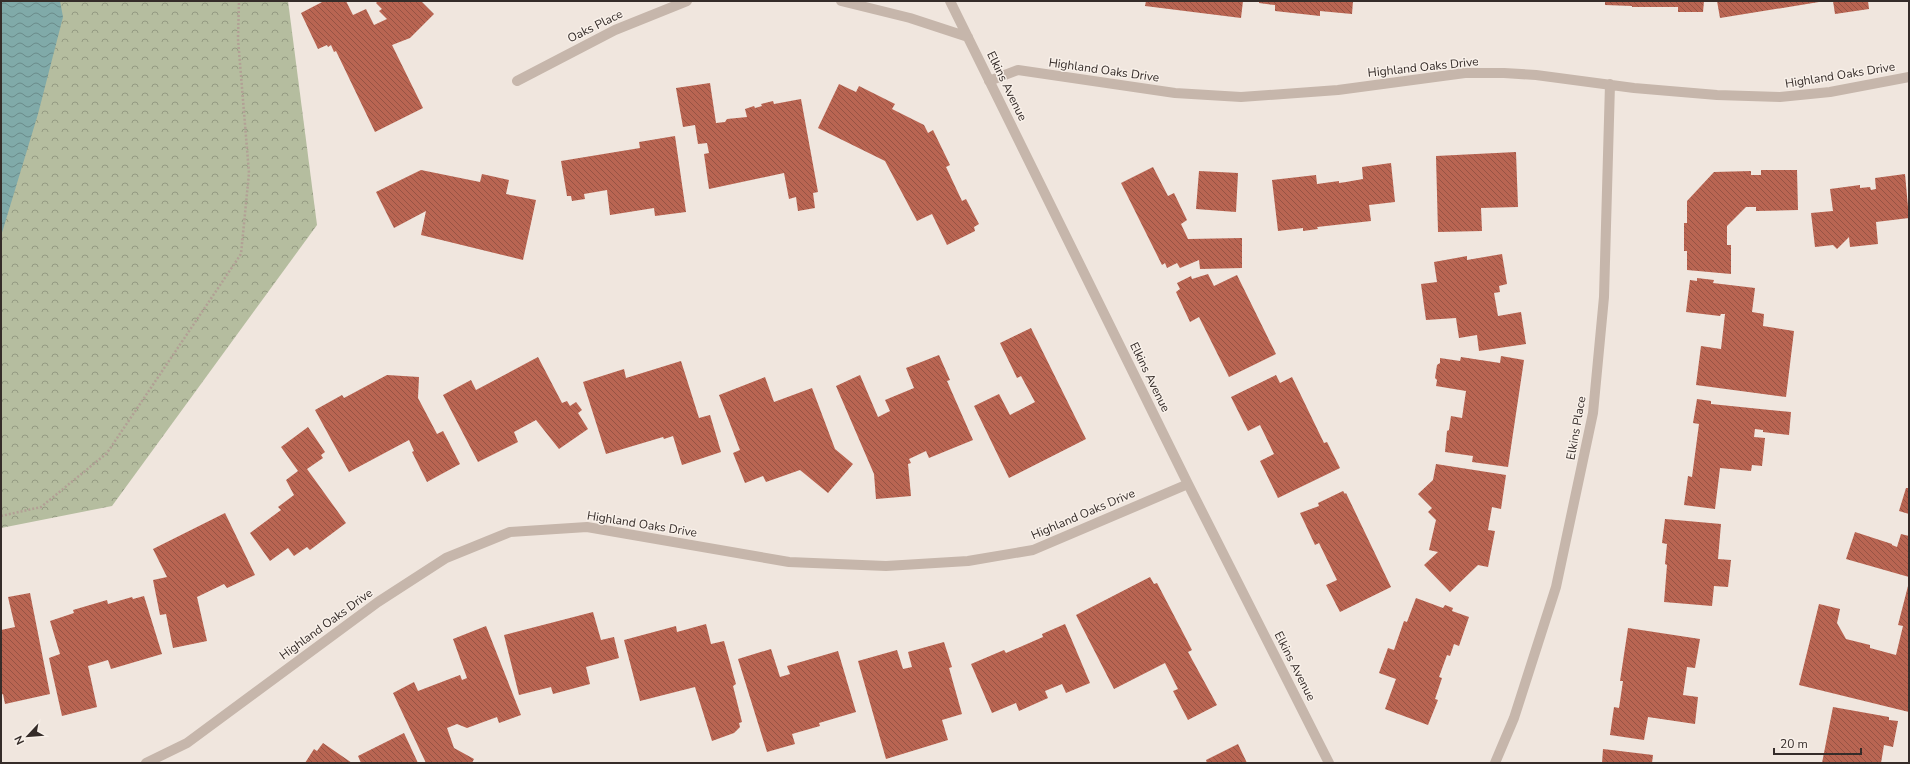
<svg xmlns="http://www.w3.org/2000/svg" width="1910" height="764" font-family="'Nunito Sans',sans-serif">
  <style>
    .forest { fill: url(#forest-crowns) }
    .water { fill: url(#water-waves) }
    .building { fill: url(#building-back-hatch) }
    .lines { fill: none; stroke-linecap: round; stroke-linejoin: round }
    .path { stroke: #b2a095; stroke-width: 2.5; stroke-dasharray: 2 2; stroke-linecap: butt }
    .minor { stroke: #c6b6ab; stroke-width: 10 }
    .labels { text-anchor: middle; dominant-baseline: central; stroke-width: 3; stroke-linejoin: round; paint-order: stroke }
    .street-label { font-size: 12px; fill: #352c29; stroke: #f8f0e9 }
  </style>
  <defs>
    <pattern id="forest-crowns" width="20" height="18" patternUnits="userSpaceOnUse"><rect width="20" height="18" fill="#b5bd9f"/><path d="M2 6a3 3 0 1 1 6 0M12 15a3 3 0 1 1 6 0" fill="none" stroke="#949a82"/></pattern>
    <pattern id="water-waves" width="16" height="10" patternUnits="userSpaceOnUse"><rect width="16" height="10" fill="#80aaa9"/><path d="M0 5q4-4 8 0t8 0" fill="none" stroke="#6a8b8a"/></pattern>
    <pattern id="building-back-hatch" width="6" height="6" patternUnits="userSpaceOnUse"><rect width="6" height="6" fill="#b96552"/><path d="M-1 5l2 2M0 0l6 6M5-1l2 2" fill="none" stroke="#975344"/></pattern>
  </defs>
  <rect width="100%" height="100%" fill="#f0e6de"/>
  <path class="forest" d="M1,1H288L317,225L112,506L1,528Z"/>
  <path class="water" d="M1,1H60L63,17L38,114L1,236Z"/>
  <path class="building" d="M324,1H346L353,15L366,9L374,25L387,19L379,11L382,9L376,3L378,1H421L434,14L410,38L392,45L423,108L375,132L336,51L334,52L331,45L328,47L327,45L318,49L301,13Z
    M1146,1H1243L1241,18L1145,6Z
    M1259,1H1353L1352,14L1320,11V16L1275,11V5L1259,3Z
    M1605,1H1704L1703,12H1678V7H1632V6L1605,5Z
    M1717,1H1819V2L1720,18Z
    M1833,1H1868L1869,9L1835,14Z
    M710,83L716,123L725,122L727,119L747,117L745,109L754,106L755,108L762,106L761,104L773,101L774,104L801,99L818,192L813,193L815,208L798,211L796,197L789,199L784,173L709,189L704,154L709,153L707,143L698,144L695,125L683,127L676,88Z
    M839,84L856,92L859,86L895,104L892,109L924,125L928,133L933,130L950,165L946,167L962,201L966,199L979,224L974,227L975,231L947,245L932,214L917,221L885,161L818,128Z
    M675,136L686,212L655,216L654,208L610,215L607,190L584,194L585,199L572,201L571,196H567L561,161L640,148L639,142Z
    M1516,152L1518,207L1481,208L1482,231L1438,232L1436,156Z
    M1391,163L1395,202L1369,205L1371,221L1317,227L1318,229L1303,231V228L1278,231L1272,180L1316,175L1317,184L1339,181V183L1346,182L1363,179L1362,167Z
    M1153,167L1168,196L1174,193L1187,220L1181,224L1188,239L1242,238V268L1200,269L1199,260L1180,268L1177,263L1167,268L1165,263L1162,265L1121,183Z
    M421,170L480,182L482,174L509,180L506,194L536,200L523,260L421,235L426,211L394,228L376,192Z
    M1761,170H1797L1798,210L1756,211V207H1746L1727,226V245H1731V274L1687,270V251H1684V223H1687V201L1714,172L1751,171V175H1761Z
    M1199,171L1238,173L1236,212L1196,209Z
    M1905,174L1909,218L1876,222L1878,244L1850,247L1849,237L1837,249L1833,245L1815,247L1811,213L1833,211L1830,189L1860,185V188L1870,187L1871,190L1876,189L1875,178Z
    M1502,254L1507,284L1499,286L1500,292L1494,293L1498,316L1521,312L1526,344L1479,351L1477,335L1459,338L1456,318L1426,320L1421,284L1437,282L1434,262L1467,256V260Z
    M1208,274L1214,286L1237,275L1276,354L1229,377L1199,317L1190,322L1176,292L1180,289L1177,283L1191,276L1192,279Z
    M1697,278L1714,280L1713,283L1755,288L1752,312L1764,314L1763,326L1794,331L1786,397L1696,385L1701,346L1721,349L1725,314H1721L1720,316L1686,312L1690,280L1697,281Z
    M1031,328L1086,439L1009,478L974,406L999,394L1010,415L1035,402L1021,376L1017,378L1000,343Z
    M939,355L950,380L947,381L973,440L929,458L926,451L909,459L911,463L908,464L911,496L876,499L874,474L836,386L860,375L878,417L890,411L885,400L914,388L906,368Z
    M1501,356L1524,360L1508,467L1472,462L1473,456L1445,452L1447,431L1449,430L1451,416L1462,418L1466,391L1436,386L1437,380L1435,378L1437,365L1440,363V358L1460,361L1461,357L1500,363Z
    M538,357L562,403L567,401L570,406L576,402L582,410L578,413L588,429L559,449L536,420L514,432L518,442L478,462L443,395L471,380L476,390Z
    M681,361L699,418L710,415L721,452L682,465L673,436L664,439L663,437L606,454L583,382L624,369L626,378Z
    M387,375L419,377L418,398L437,434L443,431L460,464L427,482L412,452L414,451L409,440L349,472L315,410L342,395L344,398Z
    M1276,375L1280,383L1292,377L1324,443L1327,442L1340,468L1278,498L1260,461L1274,454L1260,425L1248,431L1231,397Z
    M765,377L774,402L812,388L835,449L853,464L828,493L800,470L766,482L763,476L745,483L733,453L740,450L719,395Z
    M1697,399L1711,401V404L1791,412L1789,435L1763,432V430L1755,429L1754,437L1765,438L1762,466L1752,465L1751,471L1720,468L1715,509L1684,505L1688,476L1692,477L1699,424L1693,423Z
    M308,427L325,452L321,455L323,458L307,469L346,523L310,550L307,547L294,556L288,548L270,561L250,533L281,510L278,507L294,495L286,480L298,471L281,447Z
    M1436,464L1506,475L1501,509L1492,507L1488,530L1495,531L1488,567L1478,565L1450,592L1424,565L1438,552L1429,550L1436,520L1428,512L1432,508L1418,494L1433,480Z
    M1906,488H1909V514L1899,511Z
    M1343,491L1345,494L1346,493L1391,587L1340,612L1326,585L1337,580L1319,543L1315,545L1300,513L1319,506L1318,503Z
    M225,513L255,575L227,588L224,584L197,597L207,641L173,648L166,614L160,615L153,580L167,577L153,549Z
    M1665,519L1721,524L1718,559L1731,560L1728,587L1714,586L1712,606L1664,602L1667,565L1665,564L1667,544L1662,543Z
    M1855,532L1892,544V545L1897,547L1901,534L1909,536V577L1846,559Z
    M1150,577L1154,584L1157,583L1192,650L1188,652L1217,705L1188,720L1173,691L1178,689L1165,663L1114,689L1076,615Z
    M1908,586L1909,712L1799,685L1819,604L1840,609L1837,623L1846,639L1870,645V648L1896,655L1903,626L1898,625Z
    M30,593L50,694L5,704L3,694L1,695V630L15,627L8,597Z
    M144,596L162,654L111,669L108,660L88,666L97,707L62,716L49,658L60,654L50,621L74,613L73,610L107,600L108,604L132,597L133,599Z
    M1416,598L1443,608L1445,605L1453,608L1452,611L1469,617L1459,646L1454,644L1450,656L1447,655L1439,677L1442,678L1435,699L1438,700L1428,725L1385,709L1396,679L1379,673L1388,648L1394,650L1404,621L1407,622Z
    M593,612L601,640L614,637L619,658L586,667L590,684L553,694L551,687L519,695L504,635Z
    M706,624L711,644L724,641L736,684L733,686L742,722L739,723L740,727L734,733L712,741L695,687L640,701L624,640L676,626L677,632Z
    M1065,624L1090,683L1066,693L1062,684L1045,691L1048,698L1019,711L1016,703L992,713L971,664L1004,650L1006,653L1043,637L1042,634Z
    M486,626L521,715L499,723L497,717L467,728L457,724L447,728L454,748L474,759L472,763H426L393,693L414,682L418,691L460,675L462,680L467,678L453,639Z
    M1628,628L1700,639L1695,668L1687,667L1683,695L1698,697L1695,724L1648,717L1644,740L1610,735L1614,707L1619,708L1623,681H1620Z
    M944,642L952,667L949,668L962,714L942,720L948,740L886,759L858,661L897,650L903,669L912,667L908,652Z
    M771,649L780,677L790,674L787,666L838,651L856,712L819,723L820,726L792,734L795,744L767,752L738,659Z
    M1833,707L1889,717V720L1898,721L1893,747L1884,745L1881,763H1822Z
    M404,733L418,763H361L358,756Z
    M323,743L352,763H305L314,749L317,751Z
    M1238,744L1247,763H1207L1206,760Z
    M1603,749L1653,755L1652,763H1602Z"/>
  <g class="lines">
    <path class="path" d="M1,516L41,507L107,453L241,254L249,173L238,39L239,1"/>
    <path class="minor" d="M841,1L910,18L968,37
      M950,1L1188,484L1329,763
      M517,81L615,30L687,1
      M989,81L1018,70L1175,93L1241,97L1338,90L1465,73H1504L1536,75L1634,88L1717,95L1780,97L1830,92L1909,77
      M146,763L187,743L378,602L446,558L510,532L587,527L789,562L886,566L968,561L1033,550L1188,484
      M1495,763L1514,718L1556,587L1593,413L1604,297L1610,84"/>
  </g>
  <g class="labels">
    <g class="street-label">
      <text transform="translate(595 26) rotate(-26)">Oaks Place</text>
      <text transform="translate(1423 67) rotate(-6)">Highland Oaks Drive</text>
      <text transform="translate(1104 70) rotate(8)">Highland Oaks Drive</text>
      <text transform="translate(1840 75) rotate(-9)">Highland Oaks Drive</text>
      <text transform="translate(1007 86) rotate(64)">Elkins Avenue</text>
      <text transform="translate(1150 377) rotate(64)">Elkins Avenue</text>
      <text transform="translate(1576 428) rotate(-80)">Elkins Place</text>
      <text transform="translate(1083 514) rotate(-23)">Highland Oaks Drive</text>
      <text transform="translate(642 524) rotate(9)">Highland Oaks Drive</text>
      <text transform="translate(326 624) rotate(-36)">Highland Oaks Drive</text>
      <text transform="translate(1295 666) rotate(63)">Elkins Avenue</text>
    </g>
  </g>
  <rect width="1910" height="764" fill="none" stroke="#352c29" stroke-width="4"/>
  <g transform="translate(28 736) rotate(244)" stroke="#f8f0e9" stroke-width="3" paint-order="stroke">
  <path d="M0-3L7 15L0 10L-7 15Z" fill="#352c29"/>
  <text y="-6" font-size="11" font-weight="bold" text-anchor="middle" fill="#352c29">N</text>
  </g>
  <path d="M1774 748v6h87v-6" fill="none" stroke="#352c29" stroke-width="2"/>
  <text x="1780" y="748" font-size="12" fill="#352c29" stroke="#f8f0e9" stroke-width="3" paint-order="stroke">20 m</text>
</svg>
